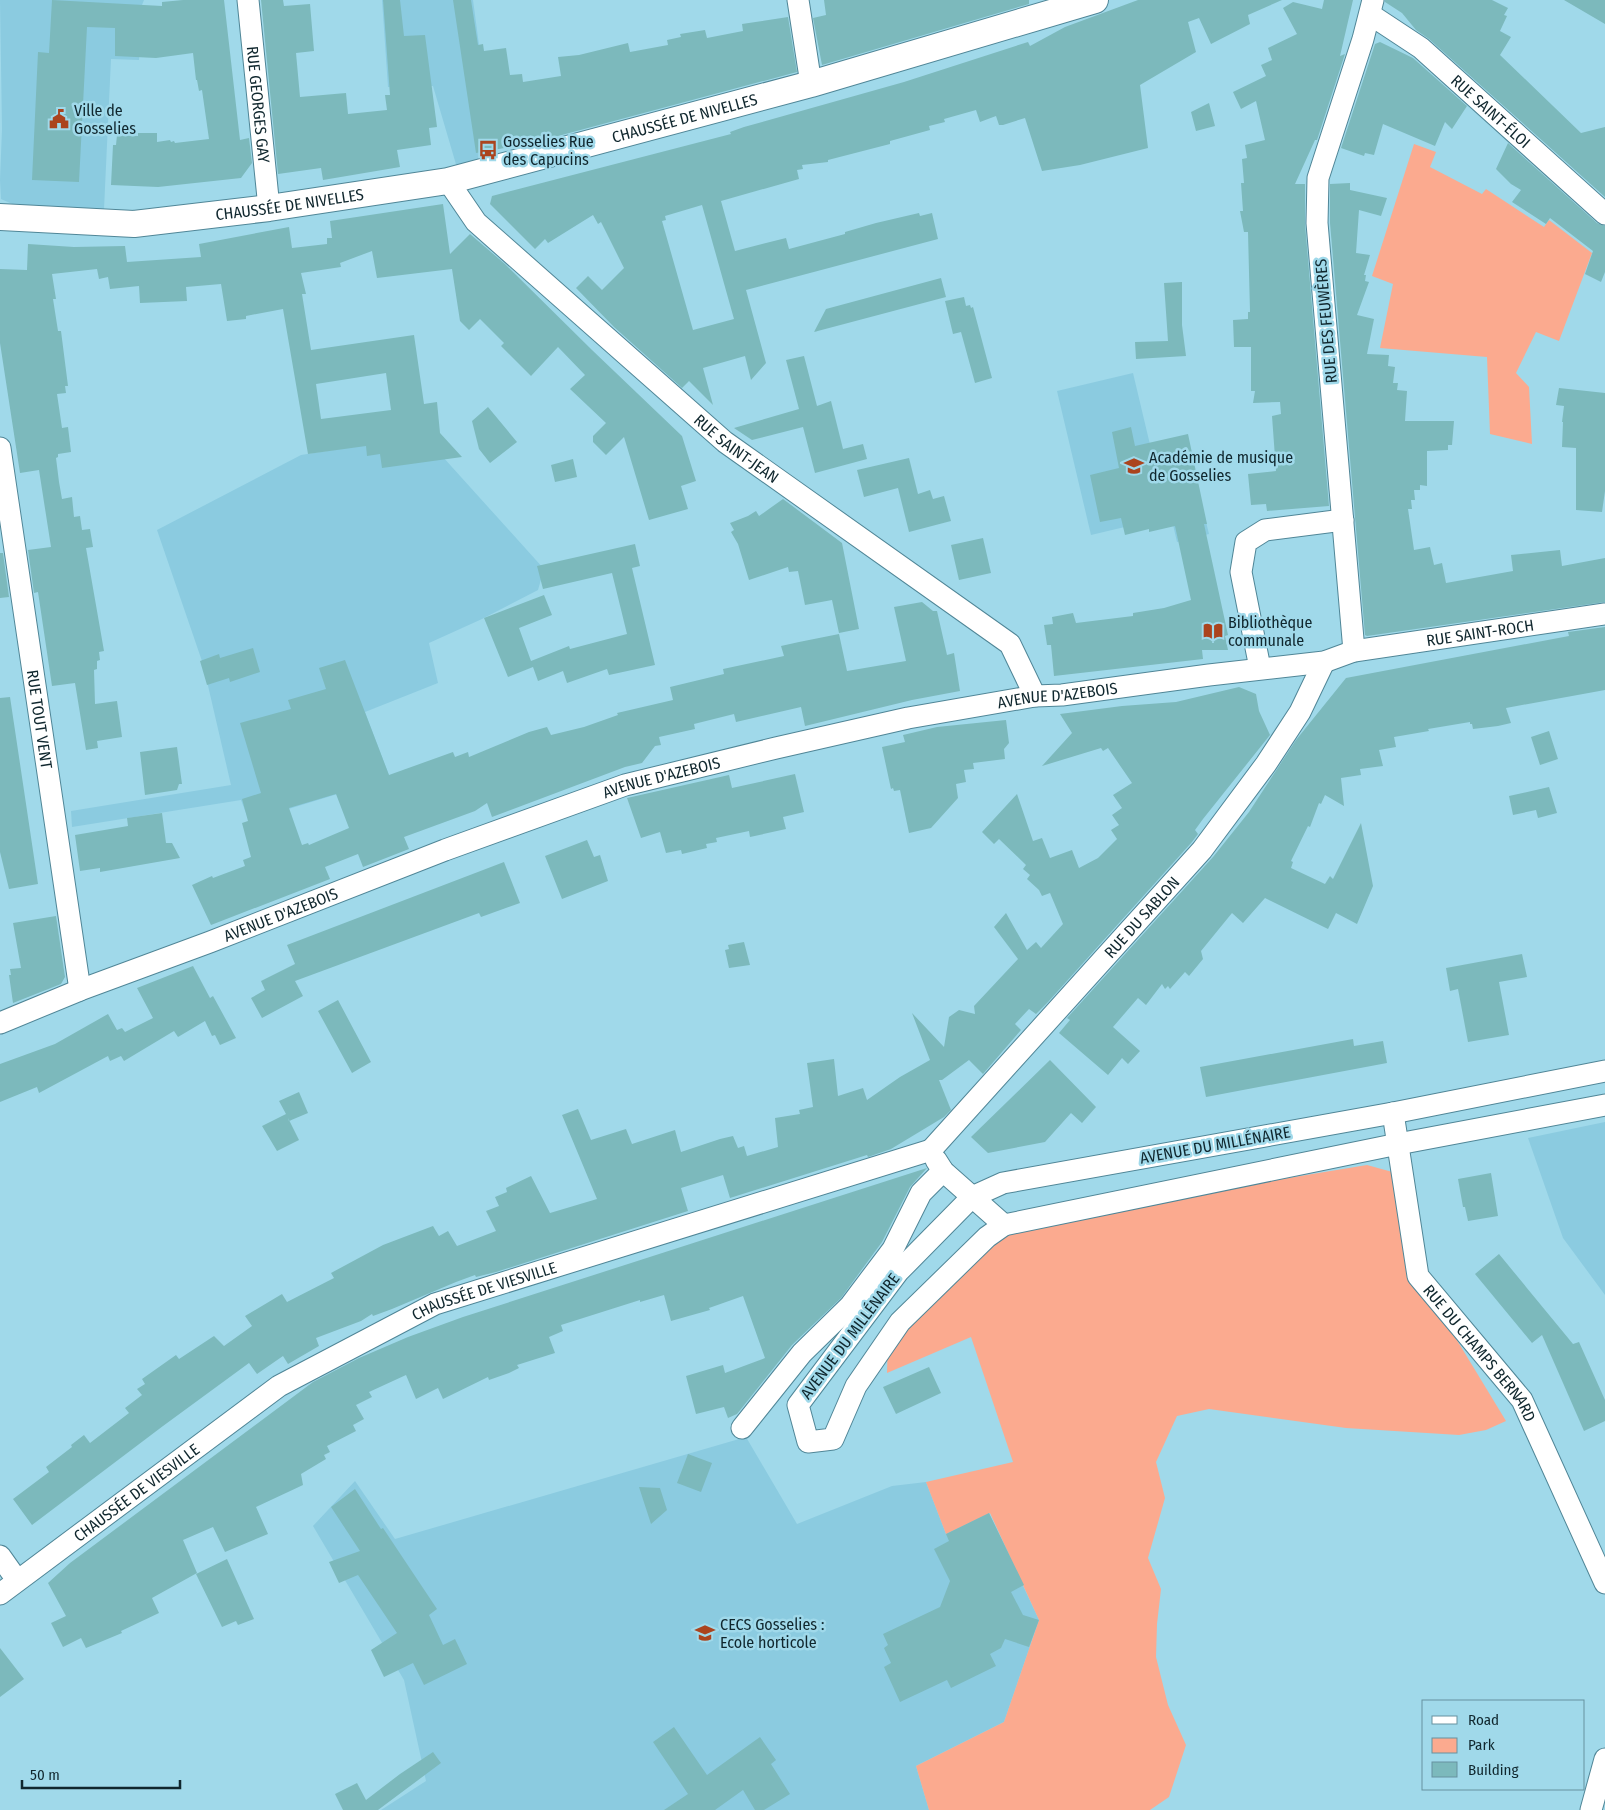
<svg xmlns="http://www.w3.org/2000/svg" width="1605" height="1810" font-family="'Fira Sans Condensed',sans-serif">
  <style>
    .built { fill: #8bcbe0 }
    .green { fill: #fbaa8f }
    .building { fill: #7cb9bc; fill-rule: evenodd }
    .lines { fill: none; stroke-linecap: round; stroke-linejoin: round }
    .minor-casing { stroke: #508697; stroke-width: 23 }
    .major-casing { stroke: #508697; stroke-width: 28 }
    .minor { stroke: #fff; stroke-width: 21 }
    .major { stroke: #fff; stroke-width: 26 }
    .labels { text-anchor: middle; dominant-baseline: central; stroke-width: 5; stroke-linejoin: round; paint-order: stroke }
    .street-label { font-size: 16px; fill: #10272e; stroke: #a0d9ea }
    .poi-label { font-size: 16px; fill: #10272e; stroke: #a0d9ea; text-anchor: start }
  </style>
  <rect width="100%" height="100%" fill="#a0d9ea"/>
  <path class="built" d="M0,0H144L142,5L139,60L111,59L104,209L19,207L1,199L0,180L2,129Z
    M382,0H473L493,150L460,178L433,86L388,87Z
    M1133,373L1152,453L1187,444L1209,534L1177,542L1171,516L1091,535L1057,391Z
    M424,436L544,569L538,590L482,619L429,643L438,683L365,712L390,778L249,821L241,800L72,827L71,811L231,785L203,664L157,530L301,455Z
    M1605,1122V1295L1563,1238L1528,1138Z
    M746,1437L797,1524L892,1486L926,1482L946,1534L989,1513L1039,1620L1004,1722L916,1766L929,1810H381L426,1781L404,1680L313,1526L355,1481L395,1539Z"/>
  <path class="green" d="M1414,144L1436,152L1430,167L1482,194L1486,189L1544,227L1549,220L1592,253L1559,341L1536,332L1516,373L1529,387L1532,444L1490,434L1487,357L1380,348L1393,284L1372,276Z
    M1367,1165L1396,1173L1418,1276L1506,1421L1486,1430L1459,1435L1346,1428L1209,1409L1177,1416L1156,1462L1165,1498L1148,1558L1161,1589L1157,1624L1156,1657L1168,1705L1186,1745L1169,1797L1150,1810H929L916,1766L1004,1722L1039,1620L990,1513L946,1534L926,1482L1013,1462L971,1337L887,1373L888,1339L1017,1223Z"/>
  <path class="building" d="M52,0L162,6V2L183,0H224L240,140L249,138L252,163L241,178L158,187L111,185L113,145H116L117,135L138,136V133H157V142L170,140L171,142L174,141L175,143L209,139L202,90L199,91L197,80H196L193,53L156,58L115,56V28L87,27L79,182L32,180L38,52L49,53Z
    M261,0H283L284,6L310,4L314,51L296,53L300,97L346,93L348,114L387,110L385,95H390L383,0H400L404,36L425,35L437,127L429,128L431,145L397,150L400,167L323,180L321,168L278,174Z
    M453,0H471L478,45L483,44L484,51L506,48L510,75L522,74L523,82L561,76L558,57L579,55L628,43L630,52L668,45L667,40L681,37L680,34L705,30L707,38L743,31L742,24L788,17L797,72L532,143L476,153Z
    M824,0H1029V4L822,65L813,18L826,15Z
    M1138,0H1282L1248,15L1250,24L1211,44L1199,18L1188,22L1196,52L1140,85L1148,148L1080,165L1042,171L1025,118L1003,125H999L996,116L980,122L976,110L944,119L945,122L929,126L930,130L890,141V144L828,160V162L802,165L803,169L797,170L799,179L721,201L735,251L786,238L789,249L845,234V232L876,223L919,213L920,216L932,213L938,239L746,290L766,363L751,380L745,356L703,368L713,405L689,381L682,388L614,327L576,288L588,276L602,290L624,268L601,222L598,224L593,215L548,243L545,239L535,249L490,204L492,196L731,134L730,132L744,127L904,82L1028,42L1030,46L1065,27ZM702,205L734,319L693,330L662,221L666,220L665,216Z
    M1324,0H1353L1340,56L1345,54L1317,140H1315L1295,184H1305V224L1329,506L1267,511L1266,504L1251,505L1248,474L1276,471L1272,416L1281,414L1280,402L1253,403L1255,391H1251V347H1234L1233,320L1248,319V312H1250L1248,232H1244L1240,211H1243L1241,183H1244L1242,159L1247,158L1245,145L1265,140L1256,101L1241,109L1233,92L1266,76L1261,65L1272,60L1268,48L1297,34L1283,8L1293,2L1322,9Z
    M1385,0H1492L1508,8L1504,15L1507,16L1500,31L1511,37L1500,55L1581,133L1605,127V197L1429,39L1416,30L1402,13L1385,2Z
    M1564,0H1605V24Z
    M1380,42L1413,58L1467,106L1452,129L1445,122L1435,146L1383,124L1374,155L1365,153L1364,156L1341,148L1375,44Z
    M1209,103L1215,126L1196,131L1191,112Z
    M1508,143L1597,223L1605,226V272L1601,282L1585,274L1593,251L1550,218L1546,224L1512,202L1521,190L1511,184L1496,169Z
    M1350,183V190L1387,198L1381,216L1359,210L1356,253L1370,255L1364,275H1366L1365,281L1369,282L1357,315L1374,319L1367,354L1389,355L1388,366L1395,367L1393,383H1398L1397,390L1407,391L1405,421H1454L1452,445H1448V450L1427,451V486L1420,485V490H1414L1415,500H1411L1412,509H1408L1414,550L1430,547L1434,565L1442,563L1446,583L1513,571L1511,555L1560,550L1562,566L1605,558V602L1367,636L1365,635L1330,223V184Z
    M443,204L450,254L470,234L505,264L592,350L682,436L696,481L681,486L688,509L649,520L624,437L606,455L593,442V436L606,423L570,389L585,375L558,347L531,376L501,346L504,343L480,319L469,330L460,321L452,269L377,278L372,251L340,263L341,267L301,273L306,294H302L311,350L414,335L424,404L437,402L440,433L462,457L382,468L380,454L367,456L366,446L308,454L283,309L246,316V319L227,321L221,284L186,287L187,301L140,303L139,286L110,289L108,277L99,279L97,269L52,274L56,299H53L58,331H61L68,386H65L66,393L57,394L62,428L68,427L71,452L58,454V457L56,458L59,482L62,499L72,497L74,517L80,516L82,530L90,529L93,547L86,548L104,651L99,652L100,660L97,661V669L94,670L95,704L117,701L122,737L97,741L98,748L86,750L75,683L52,686L38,592L34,593L28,550L51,547L39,470L20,473L0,343V269L27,270L28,244L74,247L125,246L127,262L201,257L199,244L289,227L292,248L327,244V238H332L330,221ZM386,373L391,410L321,419L316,384Z
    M941,278L946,297L814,332L826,309Z
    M1182,282V325L1186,356L1136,359L1135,342L1168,341L1164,283Z
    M964,297L966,306L970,305L971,308L973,307L992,378L975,383L961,332L953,334L945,301Z
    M804,356L817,406L831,401L843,449L863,444L867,459L815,473L803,427L752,440L734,428L799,409L786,360Z
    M1559,388L1605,393V491L1602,512L1576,510V448L1562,447L1563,422H1562L1564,406L1556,405Z
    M488,407L517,442L490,463L479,449L472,421Z
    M1131,427L1135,446L1188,434L1207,524H1204L1228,635L1225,636L1228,650H1202L1203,659L1054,676L1051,645H1047L1044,625L1053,624L1052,617L1073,613L1076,623L1133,616V613L1164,608L1191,600L1175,526L1149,532V529L1125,535L1121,518L1100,522L1090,475L1119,468L1112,432Z
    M909,458L918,494L930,490L933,499L944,496L951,521L909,532L898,488L864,497L857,470Z
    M573,459L577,477L555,482L551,465Z
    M783,499L842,543L859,629L839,633L832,600L805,605L798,571L789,572L788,567L749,580L738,544L731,532L734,530L730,523L748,516L756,511L759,516Z
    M983,538L991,573L959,580L951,545Z
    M635,544L640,566L632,568L655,665L609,675L607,669L567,683L563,671L538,681L533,667L508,677L484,618L544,595L552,615L519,628L531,661L569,646L570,649L627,634L612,573L543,589L537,566Z
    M0,553H3L9,597L0,598Z
    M922,602L933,611H937L947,655L954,653L960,691L912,700L805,726L801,707L736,722L734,714L694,724L695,729L659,737L661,745L655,746L642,763L625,767L492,817L487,803L475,811L404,837L409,849L363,867L358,854L325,867L330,879L211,925L192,885L212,876L213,878L245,866L243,860L251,857L242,823L248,821L242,799L261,793L240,723L291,709L288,700L326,689L319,668L345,660L389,775L453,752L455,757L468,752L469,757L529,732L547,727L551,735L584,727L618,715L617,713L673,700L670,687L724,674L723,669L784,656L781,646L799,642L839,634L847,671L906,661L894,607ZM336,794L349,828L309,845L308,843L302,845L289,808Z
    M1605,627V690L1506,708L1511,723L1498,726L1473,729L1472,724H1470V722L1428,729L1429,731L1394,737L1396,747L1379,750L1383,766L1360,769L1361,775L1341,778L1344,806L1325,795L1321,804L1319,803L1310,827L1308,826L1291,861L1293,862L1291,868L1325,884L1330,876L1333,879L1361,823L1373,886L1357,924L1336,913L1328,929L1265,898L1243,923L1232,913L1201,951L1203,959L1189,976L1185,972L1170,989L1168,986L1165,989L1162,984L1146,1005L1138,998L1113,1027L1140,1051L1128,1064L1122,1058L1108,1075L1059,1033L1070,1020L1067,1018L1213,857L1249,812L1296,740L1346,678L1569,636L1568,632Z
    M253,648L260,672L230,682L229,678L207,685L200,661L219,654L220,658Z
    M1239,687L1256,694L1259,711L1270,735L1203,819L1195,830L1198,834L1192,842L1048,1002L1036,1014L1029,1009L1015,1024L1021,1030L983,1074L969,1060L942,1080H939L951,1110L944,1117L891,1149L868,1157L867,1155L730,1198L723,1175L681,1188L688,1211L496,1272L476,1277L475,1275L456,1282L392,1309L373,1316L372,1314L361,1321L316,1338L319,1346L288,1364L283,1356L257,1374L249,1363L163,1426L32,1525L13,1499L49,1472L46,1467L72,1447L71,1445L84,1435L90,1443L129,1413L125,1408L142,1395L137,1389L145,1384L142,1379L176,1355L179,1359L214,1336L224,1346L252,1326L245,1316L282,1294L287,1302L334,1278L331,1273L383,1245L433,1226L439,1236L448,1231L457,1246L496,1231L486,1211L499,1206L495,1197L507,1192L506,1188L531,1176L550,1213L597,1199L562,1115L578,1109L591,1140L626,1129L632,1144L675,1130L681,1152L720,1139L733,1136L738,1148L744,1146L747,1156L778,1147L775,1118L800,1114L799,1110L813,1107L807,1063L834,1059L838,1096L863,1088L867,1100L900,1077L930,1060L912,1013L944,1047L949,1017L959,1010L975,1014L974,1006L1018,959L994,927L1006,913L1027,950L1036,942L1041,948L1063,924L1050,893L1042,896L1039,890L1027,879L1030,875L1023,869L1026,865L999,839L994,844L982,832L1017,794L1033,841L1042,838L1050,858L1072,850L1079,868L1098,858L1117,839L1111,830L1119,825L1112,815L1122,808L1113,795L1132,783L1108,748L1103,751L1101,748L1042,766L1072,733L1060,714L1122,706L1176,702Z
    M10,697L38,884L9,889L0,852V698Z
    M1006,720L1009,743L1004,749L1005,759L973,763L974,769L964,770L966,782L956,784L958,798L931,828L909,833L900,790L894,791L893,788L891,789L882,747L905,742L903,735L937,727Z
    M1549,731L1558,759L1540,765L1531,737Z
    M177,747L182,784H179L177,790L145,795L140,752Z
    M795,774L804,812L783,817L786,829L750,837L749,831L716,838L717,842L706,844L707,848L682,854L681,850L666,853L660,832L641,838L627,798L729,775L732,788Z
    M1549,787L1557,813L1538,818L1536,810L1513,815L1509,796Z
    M162,813L166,843H172L180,858L100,872V868L80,871L75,835L128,826L127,818Z
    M587,840L594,857L600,855L608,881L562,899L545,856Z
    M504,862L520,903L481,917L479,913L295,981L303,996L262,1018L251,998L265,990L261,981L295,964L287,945Z
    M56,916L65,977L61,984L13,1003L9,975H11L10,969L21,968L13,923Z
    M744,942L750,965L729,968L725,950L729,949L728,945Z
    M1522,954L1527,977L1499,982L1509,1035L1468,1042L1458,989L1450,991L1446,968Z
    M193,966L210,998L213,996L236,1038L220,1045L215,1035L212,1036L205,1021L178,1037L174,1031L124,1061L121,1056L110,1061L108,1056L39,1093L37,1087L0,1102V1064L55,1044L108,1014L117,1030L122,1028L125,1032L153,1018L137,988Z
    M338,1000L371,1062L352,1073L318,1011Z
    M1353,1039L1354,1046L1383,1041L1387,1063L1206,1097L1200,1067Z
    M1050,1060L1096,1107L1082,1123L1071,1113L1045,1142L988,1153L971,1137Z
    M299,1092L308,1113L289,1121L288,1118L299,1140L277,1151L262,1126L286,1114L279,1101Z
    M927,1168L910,1187L882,1242L841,1298L792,1345L737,1414L728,1418L724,1407L696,1414L686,1376L723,1365L725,1373L765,1358L743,1296L709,1308L710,1310L671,1321L664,1295L640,1302V1300L561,1325L563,1331L549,1337L555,1353L517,1365L519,1368L509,1373L489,1380L488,1377L443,1399L438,1388L416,1399L406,1375L369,1392L372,1397L356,1405L364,1419L353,1425L356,1431L327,1446L330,1452L324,1455L326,1459L301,1474L303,1485L256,1507L268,1534L225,1552L213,1527L183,1540L197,1573L152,1598L159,1613L121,1631L122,1633L86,1648L81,1638L63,1647L51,1623L66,1616L48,1583L70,1563L313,1382L359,1358L408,1337L463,1317Z
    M1491,1173L1498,1216L1468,1221L1465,1207H1463L1458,1179Z
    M1499,1254L1573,1344L1579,1342L1605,1400V1421L1584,1431L1542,1335L1532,1343L1475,1274Z
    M929,1367L941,1393L896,1414L883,1387Z
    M688,1454L712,1463L701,1492L677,1483Z
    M639,1487L660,1488L667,1510L651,1524Z
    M355,1489L381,1529L383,1528L437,1609L429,1615L443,1645L455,1639L467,1664L424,1685L413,1663L384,1677L371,1650L397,1633L358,1575L339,1583L329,1562L360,1551L331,1507Z
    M989,1513L1024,1585L1011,1592L1023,1615L1039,1620L1029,1647L1005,1639L1001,1648L990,1654L996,1666L951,1688L947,1680L900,1702L884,1667L891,1663L884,1648L888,1645L883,1634L940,1607L950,1581L934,1549L949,1541L946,1534Z
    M227,1559L254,1619L238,1625L236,1621L222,1627L196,1574Z
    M0,1648L24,1679L0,1697Z
    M674,1727L707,1775L760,1737L776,1760L771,1764L790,1794L764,1810H755L743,1790L715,1810H664L688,1794L653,1742Z
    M433,1752L441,1763L378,1810H343L335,1794L357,1783L366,1800L400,1774Z"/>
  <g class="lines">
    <defs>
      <g id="minor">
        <path id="s1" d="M248,0L269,208"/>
        <path d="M798,0L811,84"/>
        <path id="s2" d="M1371,15L1421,48L1605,214"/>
        <path id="s3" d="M448,181L476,222L725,442L1010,644L1035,696"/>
        <path id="s4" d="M0,448L80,990"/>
        <path d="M1354,651L1317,223L1318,178L1363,39L1373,0"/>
        <path d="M1260,668L1241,572L1246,542L1265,530L1343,520"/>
        <path id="s5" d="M0,1023L80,990L210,942L445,850L625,785L776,748L908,718L1035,696L1062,695L1209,675L1324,662L1354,651L1605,614"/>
        <path d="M1605,1071L1393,1113L1003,1183L972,1197L898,1272L798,1405L808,1442L833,1439L856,1386L900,1322L987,1237L1004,1225L1398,1144L1605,1105"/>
        <path id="s6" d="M1393,1113L1418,1276L1522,1400L1605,1583"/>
        <path id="s7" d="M931,1150L1202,850L1266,764L1300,712L1324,662"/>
        <path d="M936,1160L943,1171L1004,1225"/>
        <path d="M742,1428L802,1353L850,1306L893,1249L921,1193L943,1171"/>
        <path d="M0,1556L17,1580"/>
        <path id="s8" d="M0,1594L279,1386L435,1304L931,1150"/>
        <path d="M1591,1810L1605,1759"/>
      </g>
      <g id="major">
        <path id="s9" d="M0,217L134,224L269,208L448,181L811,84L1095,0"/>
      </g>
    </defs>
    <use href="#minor" class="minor-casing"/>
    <use href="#major" class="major-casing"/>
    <use href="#minor" class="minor"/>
    <use href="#major" class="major"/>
  </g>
  <defs>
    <symbol id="civic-bare" viewBox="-9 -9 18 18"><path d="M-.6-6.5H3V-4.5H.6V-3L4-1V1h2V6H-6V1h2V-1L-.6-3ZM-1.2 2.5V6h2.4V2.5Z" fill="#ab441e" stroke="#a0d9ea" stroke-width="2.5" paint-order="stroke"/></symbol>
    <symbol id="bus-bare" viewBox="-9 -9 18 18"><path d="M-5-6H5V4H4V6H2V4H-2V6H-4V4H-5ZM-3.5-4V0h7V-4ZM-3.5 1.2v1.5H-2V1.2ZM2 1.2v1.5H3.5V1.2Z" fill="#ab441e" stroke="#a0d9ea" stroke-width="2.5" paint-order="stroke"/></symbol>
    <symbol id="school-bare" viewBox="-9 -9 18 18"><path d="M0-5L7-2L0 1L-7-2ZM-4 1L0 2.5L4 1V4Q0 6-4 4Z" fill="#ab441e" stroke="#a0d9ea" stroke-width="2.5" paint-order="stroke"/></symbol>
    <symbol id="library-bare" viewBox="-9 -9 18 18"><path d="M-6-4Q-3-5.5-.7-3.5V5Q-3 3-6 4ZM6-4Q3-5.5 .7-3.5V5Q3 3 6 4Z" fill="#ab441e" stroke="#a0d9ea" stroke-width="2.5" paint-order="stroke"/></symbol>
  </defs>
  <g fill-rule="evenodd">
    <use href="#civic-bare" x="45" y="105" width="28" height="28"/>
    <use href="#bus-bare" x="474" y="136" width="28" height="28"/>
    <use href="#school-bare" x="1120" y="452" width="28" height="28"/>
    <use href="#library-bare" x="1199" y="617" width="28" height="28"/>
    <use href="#school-bare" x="691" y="1619" width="28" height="28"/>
  </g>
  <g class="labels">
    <g class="street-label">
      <text stroke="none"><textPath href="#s1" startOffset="105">RUE GEORGES GAY</textPath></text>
      <text stroke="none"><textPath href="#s2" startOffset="154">RUE SAINT-ÉLOI</textPath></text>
      <text stroke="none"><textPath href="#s9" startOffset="696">CHAUSSÉE DE NIVELLES</textPath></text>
      <text stroke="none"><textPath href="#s9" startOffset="291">CHAUSSÉE DE NIVELLES</textPath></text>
      <text transform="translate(1326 321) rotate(-95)">RUE DES FEUWÈRES</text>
      <text stroke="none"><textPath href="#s3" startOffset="395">RUE SAINT-JEAN</textPath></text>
      <text stroke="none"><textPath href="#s5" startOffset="1539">RUE SAINT-ROCH</textPath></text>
      <text stroke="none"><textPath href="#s5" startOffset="1111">AVENUE D'AZEBOIS</textPath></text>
      <text stroke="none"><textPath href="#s4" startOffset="274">RUE TOUT VENT</textPath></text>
      <text stroke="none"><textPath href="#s5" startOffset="706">AVENUE D'AZEBOIS</textPath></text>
      <text stroke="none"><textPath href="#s5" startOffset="301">AVENUE D'AZEBOIS</textPath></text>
      <text stroke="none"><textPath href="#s7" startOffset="314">RUE DU SABLON</textPath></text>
      <text transform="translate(1215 1145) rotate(-10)">AVENUE DU MILLÉNAIRE</text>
      <text stroke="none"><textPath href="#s8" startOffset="575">CHAUSSÉE DE VIESVILLE</textPath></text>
      <text transform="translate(850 1336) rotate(-53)">AVENUE DU MILLÉNAIRE</text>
      <text stroke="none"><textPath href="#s6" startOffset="264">RUE DU CHAMPS BERNARD</textPath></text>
      <text stroke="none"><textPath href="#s8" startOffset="170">CHAUSSÉE DE VIESVILLE</textPath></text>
    </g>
    <g class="poi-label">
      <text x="74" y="110">Ville de<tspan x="74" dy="18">Gosselies</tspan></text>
      <text x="503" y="141">Gosselies Rue<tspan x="503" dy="18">des Capucins</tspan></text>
      <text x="1149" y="457">Académie de musique<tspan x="1149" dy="18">de Gosselies</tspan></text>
      <text x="1228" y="622">Bibliothèque<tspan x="1228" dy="18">communale</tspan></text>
      <text x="720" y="1624">CECS Gosselies :<tspan x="720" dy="18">Ecole horticole</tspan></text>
    </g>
  </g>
  <rect x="1422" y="1700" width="162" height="90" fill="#a0d9ea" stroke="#66929f"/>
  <rect x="1432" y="1716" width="25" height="8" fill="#ffffff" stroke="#66929f"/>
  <text x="1468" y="1725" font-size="15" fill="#10272e">Road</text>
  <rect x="1432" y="1738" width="25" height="15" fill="#fbaa8f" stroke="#66929f"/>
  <text x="1468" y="1750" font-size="15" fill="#10272e">Park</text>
  <rect x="1432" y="1762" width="25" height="15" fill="#7cb9bc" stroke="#66929f"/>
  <text x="1468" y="1775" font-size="15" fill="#10272e">Building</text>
  <path d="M22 1780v8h158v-8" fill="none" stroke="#10272e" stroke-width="2.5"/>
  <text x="30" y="1780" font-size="15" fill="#10272e" stroke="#a0d9ea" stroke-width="4" paint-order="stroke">50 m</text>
</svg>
